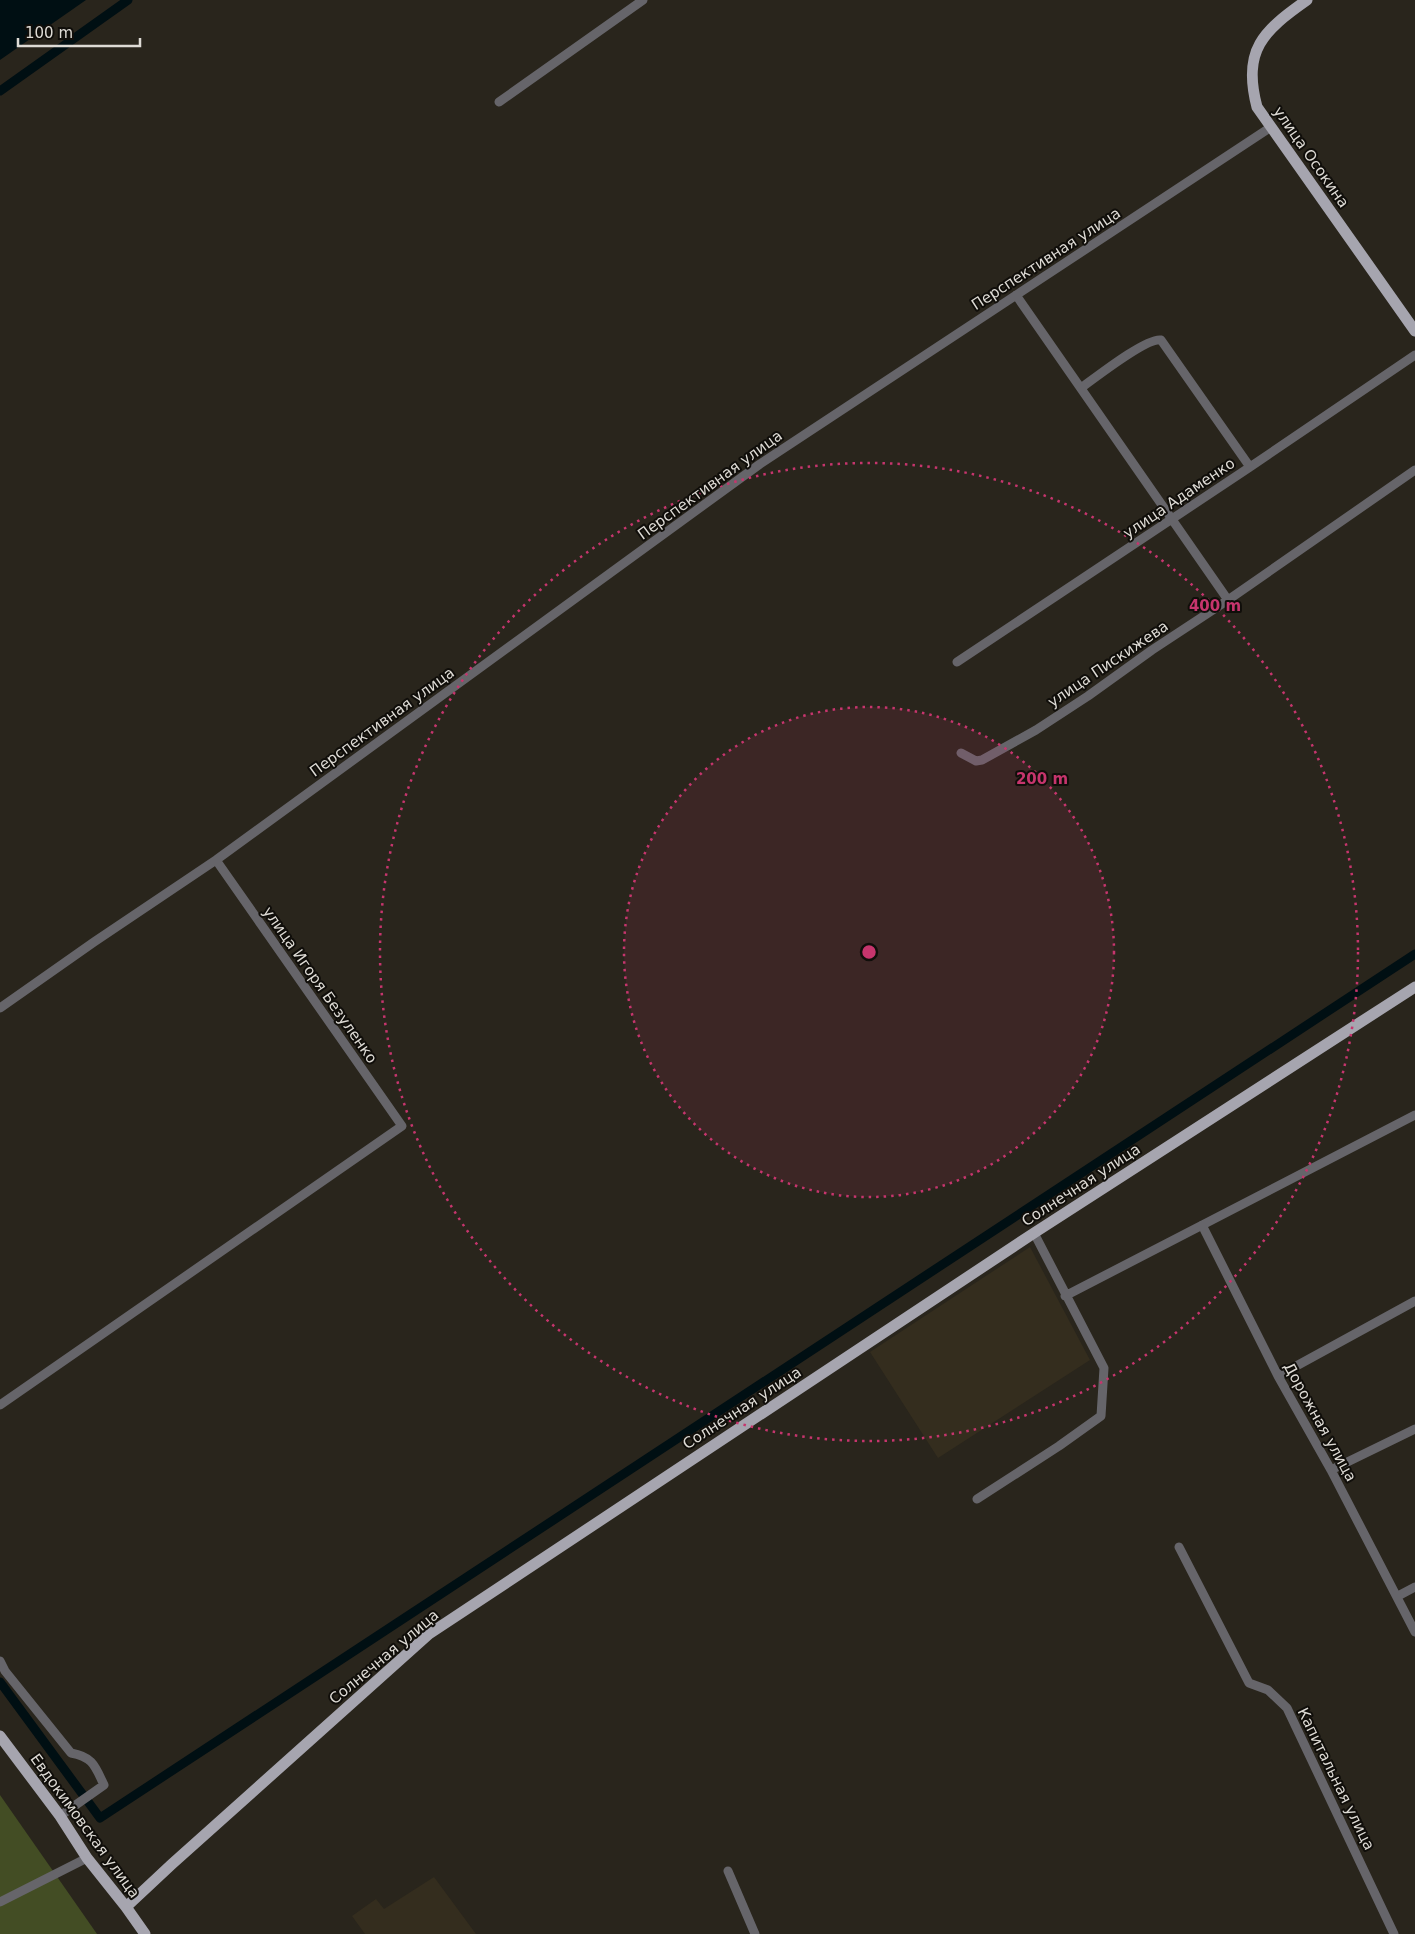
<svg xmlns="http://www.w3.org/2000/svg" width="1415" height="1934" font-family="'DejaVu Sans',sans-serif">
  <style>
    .built { fill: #342d1e }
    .green { fill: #434d24 }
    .water { fill: #000f13 }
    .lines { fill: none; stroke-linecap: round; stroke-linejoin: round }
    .canal { stroke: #000f13; stroke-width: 9 }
    .minor { stroke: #66656a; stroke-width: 9 }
    .major { stroke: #a6a5af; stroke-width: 11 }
    .ring { fill: none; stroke: #c6356d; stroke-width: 2.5; stroke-dasharray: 2.5 5 }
    .labels { text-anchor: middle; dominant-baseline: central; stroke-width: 4; stroke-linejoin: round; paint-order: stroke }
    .street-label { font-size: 15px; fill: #dedbd5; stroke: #100e0a }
    .centre { fill: #c6356d; stroke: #100e0a; stroke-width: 2.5 }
    .ring-label { font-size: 15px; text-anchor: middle; font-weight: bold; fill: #c6356d; stroke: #100e0a; stroke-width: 4; stroke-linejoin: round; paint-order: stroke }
  </style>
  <rect width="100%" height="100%" fill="#29251c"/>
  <path class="built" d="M1030,1247L1090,1360L938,1458L870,1352Z
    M434,1877L476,1934H365L352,1916L376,1899L384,1909Z"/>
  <path class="green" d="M0,1795L97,1934H0Z"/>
  <path class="water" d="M0,0H86L0,60Z"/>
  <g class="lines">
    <path class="canal" d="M0,91L128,0
      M0,1682L100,1818L1415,954"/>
    <path class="minor" d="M499,102L643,0
      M1016,295L1228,600
      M1081,388C1095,378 1147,337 1161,340L1250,467
      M957,662L1250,467L1415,355
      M961,753L976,761L982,760L1036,730L1088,696L1152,650L1228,600L1415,470
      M0,1008L94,942L216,860L760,464L1271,127
      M1202,1225L1278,1376L1331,1470L1415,1632
      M1065,1296L1415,1115
      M1278,1376L1415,1301
      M0,1405L402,1126L216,860
      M1331,1470L1415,1429
      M977,1499L1059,1446L1101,1416L1104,1368L1034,1233
      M1179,1547L1249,1683L1268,1690L1287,1708L1394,1934
      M1398,1596L1415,1587
      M0,1661L5,1671L71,1753C93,1757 95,1766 104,1785L60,1816
      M728,1871L755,1934
      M0,1902L87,1858"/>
    <path class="major" d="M1307,0C1263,31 1242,50 1257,107L1415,331
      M0,1736L60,1816L87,1858L126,1907L145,1934
      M126,1907L172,1864L429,1634L1034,1233L1415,987"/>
  </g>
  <circle cx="869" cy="952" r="245" fill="#c6356d" fill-opacity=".12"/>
  <g class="ring">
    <circle cx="869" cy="952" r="245"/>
    <circle cx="869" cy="952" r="489"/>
  </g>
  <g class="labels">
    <g class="street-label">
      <text transform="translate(1311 157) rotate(55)">улица Осокина</text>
      <text transform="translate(1046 259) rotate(-33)">Перспективная улица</text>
      <text transform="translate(710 485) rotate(-36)">Перспективная улица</text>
      <text transform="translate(1179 498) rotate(-34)">улица Адаменко</text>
      <text transform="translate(1108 664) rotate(-34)">улица Пискижева</text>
      <text transform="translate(382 722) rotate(-36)">Перспективная улица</text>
      <text transform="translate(320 985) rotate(55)">улица Игоря Безуленко</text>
      <text transform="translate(1081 1185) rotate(-33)">Солнечная улица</text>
      <text transform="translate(742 1408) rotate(-33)">Солнечная улица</text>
      <text transform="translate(1320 1422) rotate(61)">Дорожная улица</text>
      <text transform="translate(384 1657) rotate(-40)">Солнечная улица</text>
      <text transform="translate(1336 1779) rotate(64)">Капитальная улица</text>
      <text transform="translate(85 1826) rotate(54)">Евдокимовская улица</text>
    </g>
  </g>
  <circle cx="869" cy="952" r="8" class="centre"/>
  <g class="ring-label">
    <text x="1215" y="611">400 m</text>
    <text x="1042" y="784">200 m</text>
  </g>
  <path d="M18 38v8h122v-8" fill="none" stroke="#dedbd5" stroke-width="2.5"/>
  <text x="25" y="38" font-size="15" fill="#dedbd5" stroke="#100e0a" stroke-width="4" paint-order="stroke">100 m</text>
</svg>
